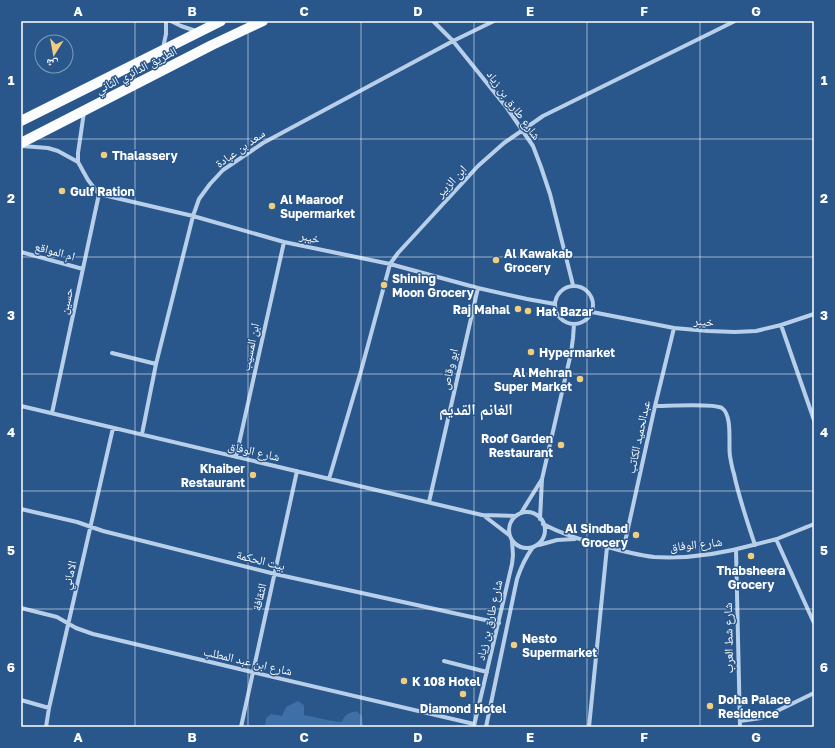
<svg xmlns="http://www.w3.org/2000/svg" width="835" height="748" font-family="'Golos Text','Noto Naskh Arabic',sans-serif">
  <style>
    .green { fill: #3e70a7 }
    .lines { fill: none; stroke-linecap: round; stroke-linejoin: round }
    .minor { stroke: #b8cfe9; stroke-width: 4 }
    .primary { stroke: #fafcfe; stroke-width: 10 }
    .grid { fill: none; stroke: #fff; stroke-width: 1; stroke-opacity: 0.55 }
    .poi-dot { fill: #f1cd7e; stroke: #29568b; stroke-width: 1.5 }
    .labels { text-anchor: middle; dominant-baseline: central; stroke-width: 3; stroke-linejoin: round; paint-order: stroke }
    .street-label { font-size: 12px; fill: #fff; stroke: #29568b }
    .poi-label { font-size: 12px; font-weight: bold; fill: #fff; stroke: #29568b; text-anchor: start }
    .district-label { font-size: 16px; font-weight: bold; fill: #fff; stroke: #29568b }
    .neatline { fill: none; stroke: #fff; stroke-width: 1.5 }
    .grid-label { font-size: 13px; text-anchor: middle; font-weight: bold; fill: #fff }
  </style>
  <rect width="100%" height="100%" fill="#29568b"/>
  <path class="green" d="M298,701L304,705V715L332,721L342,722C345,714 347,714 356,711L362,716L363,727H265L266,718L271,714L282,716L286,707Z"/>
  <g class="lines">
    <path class="minor" d="M171,21L181,26L196,31
      M433,21L453,41L507,108L533,146L541,167L550,194L573,285
      M163,48L166,34V21
      M84,112L78,153V162L88,180L99,194L193,216L284,242L390,264L478,288L527,299L555,304
      M22,146L48,148L58,151L78,162
      M21,252L83,269
      M555 305a19 19 0 1 1 38 0a19 19 0 1 1-38 0Z
      M592,312L674,328L708,331L735,332L756,331L781,325L814,314
      M781,325L814,420
      M112,353L156,364
      M21,406L482,515L516,516
      M655,406C667,406 714,403 722,408C733,416 728,444 730,456C731,462 732,468 734,474C739,498 747,521 755,545
      M52,413L99,194
      M142,434L156,364L193,216L199,199L210,184L223,170L263,143L453,41L494,21
      M236,457L284,242
      M329,479L361,371L390,264L398,253L478,166L504,143L543,116L735,21
      M429,502L478,288
      M21,509L77,522L103,531L275,574L499,623
      M509 530a18 18 0 1 1 36 0a18 18 0 1 1-36 0Z
      M521,513L542,479
      M483,515L509,535
      M540,519L542,479L571,353L573,338L574,324
      M543,524C562,534 581,540 600,545C618,550 636,555 654,557C688,559 721,554 753,545C761,543 769,541 777,539C789,534 802,529 814,524
      M776,539L814,623
      M539,545L557,540L575,539
      M736,549L740,727
      M623,551L655,406L674,328
      M21,608L57,617L76,628L93,634L252,672L474,724
      M444,661L487,672
      M21,700L49,708
      M740,721L761,718L773,713L814,693
      M474,726L512,564L513,555L512,541
      M46,727L49,708L113,428
      M241,727L297,471
      M486,727L517,579C521,567 525,558 533,547
      M589,727L607,547"/>
    <path class="primary" d="M21,121L221,21
      M21,143L212,45L263,21"/>
  </g>
  <path class="grid" d="M135,21V727M248,21V727M361,21V727M474,21V727M587,21V727M700,21V727M21,139H814M21,257H814M21,374H814M21,491H814M21,609H814"/>
  <g class="poi-dot">
    <circle cx="104" cy="155" r="4"/>
    <circle cx="62" cy="191" r="4"/>
    <circle cx="272" cy="206" r="4"/>
    <circle cx="496" cy="260" r="4"/>
    <circle cx="384" cy="285" r="4"/>
    <circle cx="518" cy="309" r="4"/>
    <circle cx="528" cy="311" r="4"/>
    <circle cx="531" cy="352" r="4"/>
    <circle cx="580" cy="379" r="4"/>
    <circle cx="561" cy="445" r="4"/>
    <circle cx="253" cy="475" r="4"/>
    <circle cx="636" cy="535" r="4"/>
    <circle cx="751" cy="556" r="4"/>
    <circle cx="514" cy="645" r="4"/>
    <circle cx="404" cy="681" r="4"/>
    <circle cx="463" cy="694" r="4"/>
    <circle cx="710" cy="706" r="4"/>
  </g>
  <g class="labels">
    <g class="street-label">
      <text transform="translate(136 70) rotate(-27)">الطريق الدائري الثاني</text>
      <text transform="translate(514 105) rotate(54)">شارع طارق بن زياد</text>
      <text transform="translate(240 148) rotate(-35)">سعد بن عبادة</text>
      <text transform="translate(451 181) rotate(-47)">ابن الزبير</text>
      <text transform="translate(310 237) rotate(12)">خيبر</text>
      <text transform="translate(55 251) rotate(15)">ام المواقع</text>
      <text transform="translate(66 301) rotate(-78)">حسين</text>
      <text transform="translate(704 321) rotate(5)">خيبر</text>
      <text transform="translate(250 347) rotate(-78)">ابن المسيب</text>
      <text transform="translate(449 369) rotate(-77)">ابو وقاص</text>
      <text transform="translate(638 437) rotate(-78)">عبدالحميد الكاتب</text>
      <text transform="translate(254 451) rotate(13)">شارع الوفاق</text>
      <text transform="translate(696 544) rotate(-6)">شارع الوفاق</text>
      <text transform="translate(261 560) rotate(14)">بيت الحكمة</text>
      <text transform="translate(69 575) rotate(-77)">الاماني</text>
      <text transform="translate(259 597) rotate(-77)">الثقافة</text>
      <text transform="translate(489 620) rotate(-77)">شارع طارق بن زياد</text>
      <text transform="translate(728 638) rotate(-91)">شارع شط العرب</text>
      <text transform="translate(248 661) rotate(13)">شارع ابن عبد المطلب</text>
    </g>
    <g class="poi-label">
      <text x="112" y="155">Thalassery</text>
      <text x="70" y="191">Gulf Ration</text>
      <text x="280" y="199">Al Maaroof<tspan x="280" dy="14">Supermarket</tspan></text>
      <text x="504" y="253">Al Kawakab<tspan x="504" dy="14">Grocery</tspan></text>
      <text x="392" y="278">Shining<tspan x="392" dy="14">Moon Grocery</tspan></text>
      <text x="510" y="309" text-anchor="end">Raj Mahal</text>
      <text x="536" y="311">Hat Bazar</text>
      <text x="539" y="352">Hypermarket</text>
      <text x="572" y="372" text-anchor="end">Al Mehran<tspan x="572" dy="14">Super Market</tspan></text>
      <text x="553" y="438" text-anchor="end">Roof Garden<tspan x="553" dy="14">Restaurant</tspan></text>
      <text x="245" y="468" text-anchor="end">Khaiber<tspan x="245" dy="14">Restaurant</tspan></text>
      <text x="628" y="528" text-anchor="end">Al Sindbad<tspan x="628" dy="14">Grocery</tspan></text>
      <text x="751" y="570" text-anchor="middle">Thabsheera<tspan x="751" dy="14">Grocery</tspan></text>
      <text x="522" y="638">Nesto<tspan x="522" dy="14">Supermarket</tspan></text>
      <text x="412" y="681">K 108 Hotel</text>
      <text x="718" y="699">Doha Palace<tspan x="718" dy="14">Residence</tspan></text>
      <text x="463" y="708" text-anchor="middle">Diamond Hotel</text>
    </g>
    <g class="district-label">
      <text x="476" y="409">الغانم القديم</text>
    </g>
  </g>
  <rect width="835" height="748" fill="none" stroke="#29568b" stroke-width="44"/>
  <g transform="translate(54 54) rotate(191)"><circle r="19" fill="#29568b" stroke="#7f9ab9"/>
  <path d="M0-3L7 15L0 10L-7 15Z" fill="#f1cd7e"/>
  <text y="-6" font-size="11" font-weight="bold" text-anchor="middle" fill="#ffffff">ش</text>
  </g>
  <rect x="22" y="22" width="791" height="704" class="neatline"/>
  <g class="grid-label">
    <text x="78" y="16">A</text>
    <text x="192" y="16">B</text>
    <text x="304" y="16">C</text>
    <text x="418" y="16">D</text>
    <text x="530" y="16">E</text>
    <text x="644" y="16">F</text>
    <text x="756" y="16">G</text>
    <text x="11" y="85">1</text>
    <text x="824" y="85">1</text>
    <text x="11" y="203">2</text>
    <text x="824" y="203">2</text>
    <text x="11" y="320">3</text>
    <text x="824" y="320">3</text>
    <text x="11" y="437">4</text>
    <text x="824" y="437">4</text>
    <text x="11" y="555">5</text>
    <text x="824" y="555">5</text>
    <text x="11" y="672">6</text>
    <text x="824" y="672">6</text>
    <text x="78" y="742">A</text>
    <text x="192" y="742">B</text>
    <text x="304" y="742">C</text>
    <text x="418" y="742">D</text>
    <text x="530" y="742">E</text>
    <text x="644" y="742">F</text>
    <text x="756" y="742">G</text>
  </g>
</svg>
